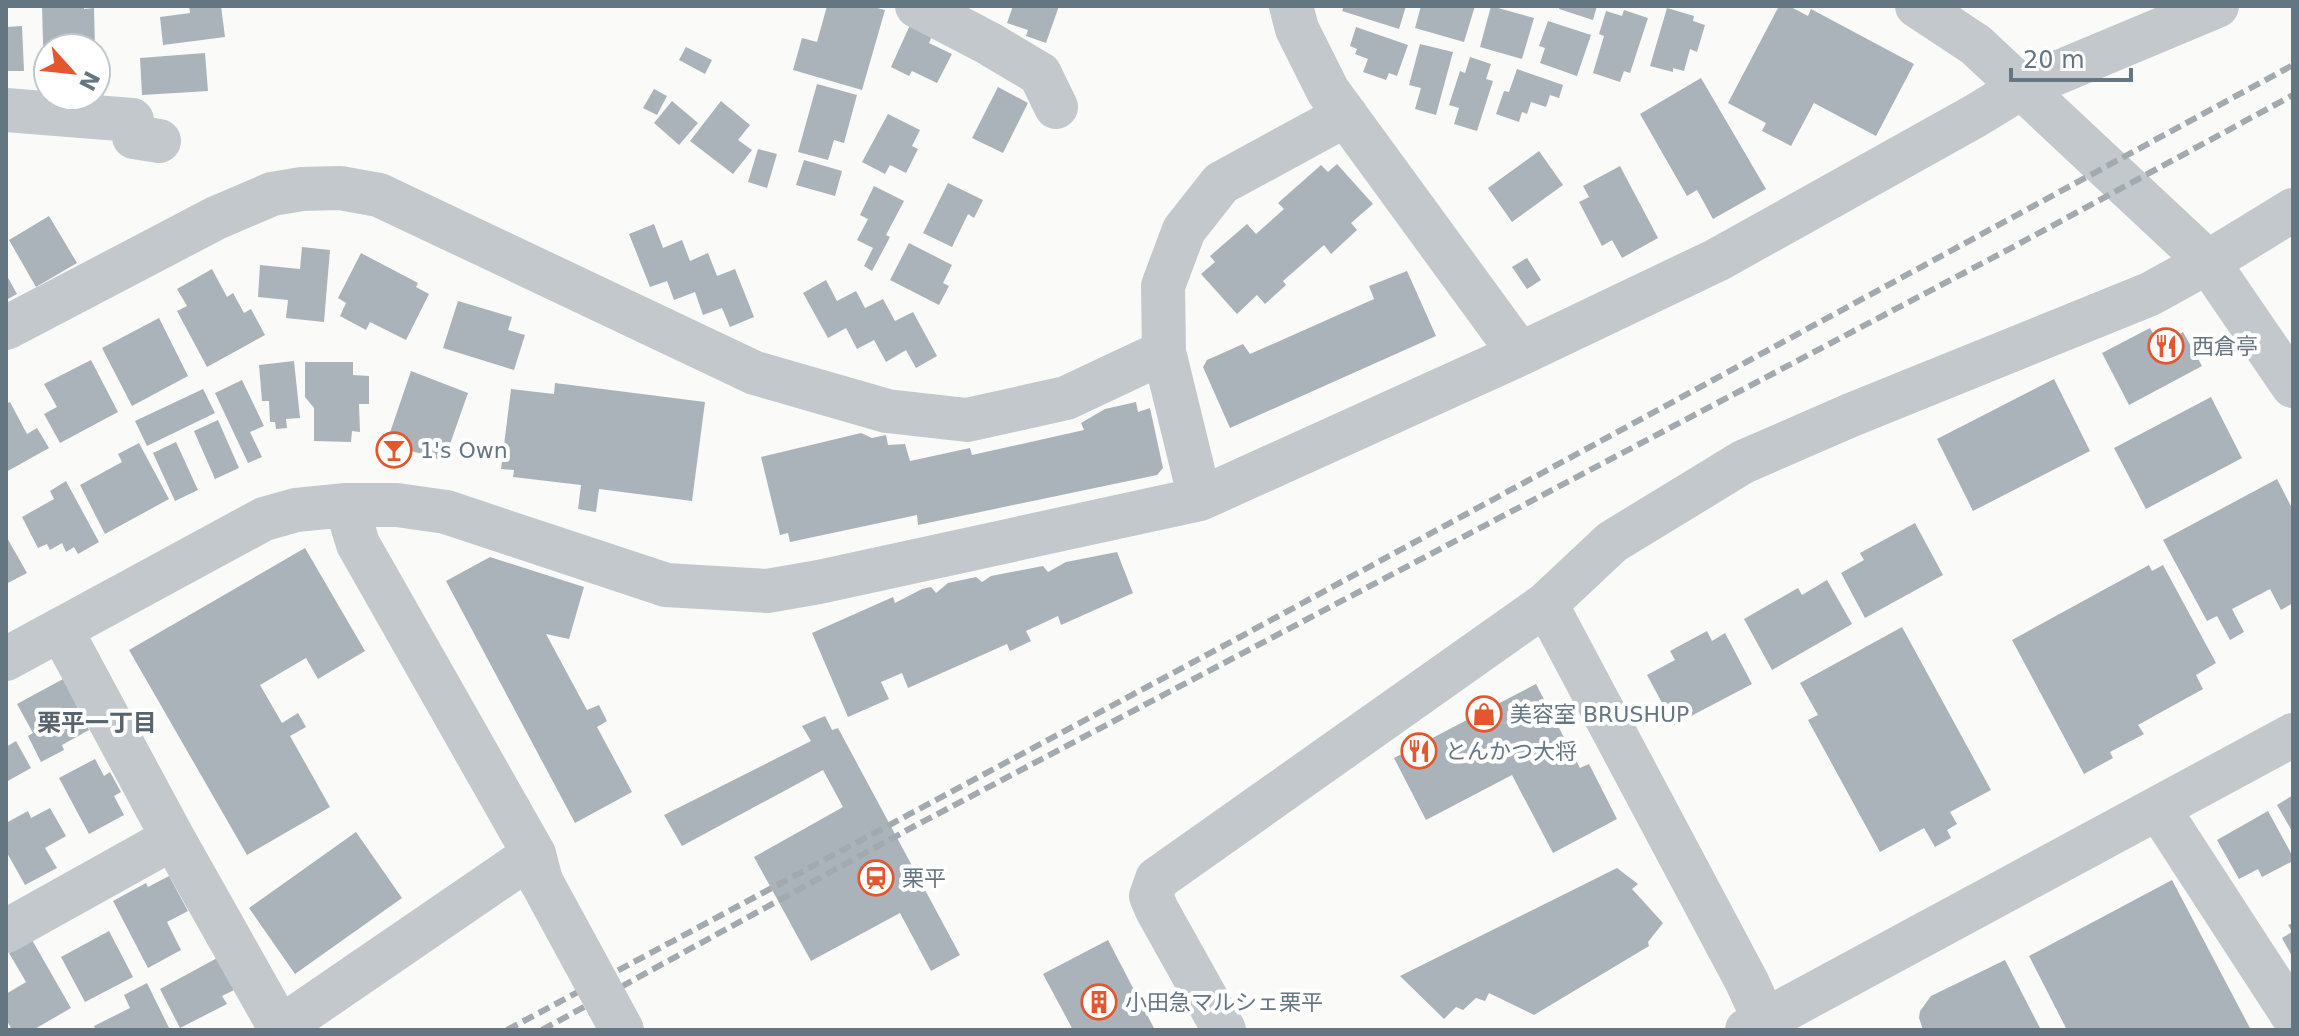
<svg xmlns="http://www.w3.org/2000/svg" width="2299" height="1036" font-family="'DejaVu Sans','Noto Sans JP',sans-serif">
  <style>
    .building { fill: #aab3b9 }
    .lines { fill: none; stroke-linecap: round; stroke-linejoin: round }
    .minor { stroke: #c3c8cc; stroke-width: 44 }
    .rail { stroke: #a2aab0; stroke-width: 6; stroke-dasharray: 12 6; stroke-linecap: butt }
    .minor-bridge { stroke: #c3c8cc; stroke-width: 44 }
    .labels { text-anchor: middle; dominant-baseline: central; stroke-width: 8; stroke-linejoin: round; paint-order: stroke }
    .poi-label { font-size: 22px; fill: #657683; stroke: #fff; text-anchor: start }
    .neighbourhood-label { font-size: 24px; font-weight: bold; fill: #57646e; stroke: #fff }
  </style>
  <rect width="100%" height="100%" fill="#fafaf8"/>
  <path class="building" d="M42,6H84V9L94,8L95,48H48V76L44,77Z
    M189,6H221L225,37L163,45L160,17L190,13Z
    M827,6H869L885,10L862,90L793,70L802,38L817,42Z
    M1013,6H1059L1046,43L1026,36L1028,30L1007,23Z
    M1344,6H1406L1399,29L1342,11Z
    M1421,6H1475L1464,42L1415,28Z
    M1491,6L1534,18L1522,59L1480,47Z
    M1560,6H1597L1593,20L1559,9Z
    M1779,6H1789L1808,16L1811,9L1914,64L1876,136L1814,103L1791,146L1762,131L1766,123L1728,103Z
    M1667,8L1694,16L1693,21L1705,25L1697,52L1690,49L1684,71L1673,68V72L1650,66Z
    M1624,10L1648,18L1630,73L1624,71L1620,82L1593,73L1604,36L1599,34L1606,11L1622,16Z
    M1548,21L1591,35L1577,76L1540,63L1545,48L1539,46Z
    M910,25L932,36L929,43L952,54L937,83L912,71L909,76L891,67Z
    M22,26L24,71H6V27Z
    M1356,27L1408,45L1397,76L1389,73L1386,80L1363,72L1368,59L1355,54L1357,49L1350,46Z
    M1420,44L1453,52L1436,115L1415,109L1421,88L1409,85Z
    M686,47L712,60L705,74L679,60Z
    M205,53L208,91L142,95L140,58Z
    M1470,57L1491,64L1486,79L1493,81L1477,131L1454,124L1459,108L1449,105L1460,71L1465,73Z
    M1517,69L1563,85L1559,98L1550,95L1546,107L1531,102L1527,114L1522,112L1519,122L1496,114L1504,91L1509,92Z
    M1701,78L1766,189L1713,219L1697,190L1687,196L1640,114Z
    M817,84L857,95L844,143L834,140L828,160L798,152Z
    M998,87L1028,103L1003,153L972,138Z
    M654,89L667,96L657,115L643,108Z
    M672,101L698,123L679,145L654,123Z
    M721,101L750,125L738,140L752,150L733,174L690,141Z
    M888,114L920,130L912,146L918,149L906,173L890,165L885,174L862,162Z
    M758,149L777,154L767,188L748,182Z
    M1539,151L1563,185L1512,222L1488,188Z
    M804,160L842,171L835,196L796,185Z
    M1337,164L1373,204L1351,223L1357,230L1331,254L1324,245L1283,281L1286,285L1265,304L1257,295L1237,314L1201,274L1215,262L1210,256L1247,224L1256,234L1284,209L1278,203L1321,165L1328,172Z
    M1620,166L1658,238L1622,258L1612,240L1602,246L1579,202L1589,197L1583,186Z
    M948,183L983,200L974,218L968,214L952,247L923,233Z
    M874,186L904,201L886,235L890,237L872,271L864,266L873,248L857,240L868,219L860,215Z
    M49,216L77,263L36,287L9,240Z
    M654,224L663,248L682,240L690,261L708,253L717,276L735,269L754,317L730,327L722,308L703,315L695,292L674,300L667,281L650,287L629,234Z
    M909,243L952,265L943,283L949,286L939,305L890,280Z
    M302,247L330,250L324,322L286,318L288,300L258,297L260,265L300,269Z
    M361,253L418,283L416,287L429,294L406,340L370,322L366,330L340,316L346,303L338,298Z
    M1527,258L1541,280L1527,289L1512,267Z
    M212,269L227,297L233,293L244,313L251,309L265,335L207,367L177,311L187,306L177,289Z
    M1407,271L1436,336L1230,428L1203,367L1207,360L1243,344L1250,354L1374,299L1369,286Z
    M6,274L17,294L6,300Z
    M826,280L837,301L856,291L865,308L883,299L895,321L913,312L937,356L916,368L906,350L886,362L874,340L857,349L846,328L828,338L803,293Z
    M458,301L512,317L508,330L525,335L514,370L443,348Z
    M159,318L188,376L132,406L102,348Z
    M2150,328L2159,345L2183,332L2202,366L2129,405L2102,353Z
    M91,360L118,412L60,443L44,414L57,407L44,384Z
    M294,361L300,418L286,419L287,428L276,429L275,422H270L269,401H262L259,365Z
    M305,362H353V375L369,376V404H359L360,432L352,431L351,442L314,441V408L305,397Z
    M411,371L468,393L444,461L402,448L397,461L393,464L388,463L382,456Z
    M2054,379L2090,451L1973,511L1937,439Z
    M242,380L264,426L250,432L262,457L248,463L215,393Z
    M555,383L705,402L692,501L599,489L596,512L578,509L581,485L513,477L514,470L501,469L511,389L554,394Z
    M203,389L215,413L147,446L135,421Z
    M2211,397L2242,458L2146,509L2114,448Z
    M10,402L27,434L37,428L49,448L6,472V404Z
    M1136,402L1138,412L1150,408L1163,468L1157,475L918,525L917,515L790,542L788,533L780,535L761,457L861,433L872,438L886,435L888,445L905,444L910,461L970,448L972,455L1084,430L1081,423L1105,409Z
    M218,420L239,468L215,479L194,431Z
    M176,442L198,490L175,501L153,453Z
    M139,443L169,499L105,534L80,485L122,462L118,454Z
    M2277,479L2293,510V603L2281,610L2270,589L2232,609L2244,632L2230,640L2217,616L2207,621L2163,540Z
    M66,481L99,542L78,554L74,547L66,552L62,543L50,550L47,544L38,548L22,517L54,499L50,491Z
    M1915,523L1943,575L1865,618L1841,573L1864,560L1860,553Z
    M6,536L27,573L6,584Z
    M305,548L365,651L318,679L306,658L260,685L282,723L298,713L306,727L290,736L330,807L247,855L129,650Z
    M1117,552L1133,593L1061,625L1058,616L1026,631L1031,641L1010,651L1007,644L908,688L902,673L881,682L889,699L848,717L812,633L893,597L895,603L922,589L931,587L936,593L948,583L976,577L982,582L991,576L1043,566L1048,572L1066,562Z
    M490,557L584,587L569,639L546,634L587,710L599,705L607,721L597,727L632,792L575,823L446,581Z
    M2149,565L2152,571L2163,565L2216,663L2196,675L2203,689L2138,725L2144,734L2110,752L2113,758L2084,774L2012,640Z
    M1827,580L1852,624L1772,670L1744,619L1798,588L1802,595Z
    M1902,627L1991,790L1950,812L1957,824L1947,830L1951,838L1935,847L1924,828L1880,852L1808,720L1818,715L1800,683Z
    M1707,631L1712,641L1725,633L1752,684L1674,725L1647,675L1675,660L1670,651Z
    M63,679L89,730L62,745L64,750L41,762L28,736L33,733L17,704Z
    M1536,684L1580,768L1589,764L1617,819L1553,853L1512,775L1426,820L1394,758Z
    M825,716L832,730L838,728L960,955L931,971L900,913L811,961L754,857L843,807L823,770L682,846L664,815L811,741L802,726Z
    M16,741L31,768L6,782V747Z
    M95,759L104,776L110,772L121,792L114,796L124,815L89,834L59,778Z
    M2293,795V833L2277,805Z
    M50,808L66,836L45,848L57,868L25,885L6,851V823L28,811L31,818Z
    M2268,811L2293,857V861L2262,877L2258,869L2239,879L2217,840Z
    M356,832L402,898L295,974L249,908Z
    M1617,868L1638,884L1632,889L1663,923L1648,942L1649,946L1534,1015L1489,993L1485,1001L1476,998L1463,1010L1456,1007L1444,1019L1400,976Z
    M169,876L188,911L167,922L181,950L148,968L113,901L146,883L148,887Z
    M2172,880L2251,1030H2067L2029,956Z
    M2293,923V958L2282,938L2292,932L2288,925Z
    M109,931L133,977L85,1002L61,957Z
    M32,940L71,1008L33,1030H12L6,1019V994L26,982L9,953Z
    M1108,940L1155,1030H1073L1043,974Z
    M219,957L236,989L222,996L227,1004L180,1028L160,989Z
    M2005,960L2041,1030H1923L1919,1018L1920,1011L1931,996Z
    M147,983L170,1030H96L94,1026L130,1008L124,995Z"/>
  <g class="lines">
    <path class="minor" d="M917,6L988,43L1040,74L1056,107
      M1291,6L1297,29L1328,91L1520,354
      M1917,6L1976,45L2208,262L2293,386
      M6,110L132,120L134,137L159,141
      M6,328L216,218L272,194L302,189L340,188L379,195L755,373L887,411L967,420L1066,398L1164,352
      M1200,499L1164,352L1163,286L1184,230L1221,183L1346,115
      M346,505L358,544L534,854L541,881
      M1546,604L1747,982L1769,1030
      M61,630L173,838L280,1028
      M6,659L264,519L296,510L346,505H397L446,512L666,585L767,591L819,582L1200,499L1520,354L1717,260L1975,116L2021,88L2217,6
      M2158,808L2293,1016
      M6,931L173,838
      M277,1030L534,854
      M1224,1030L1157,910L1151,896L1157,879L1546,604L1612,542L1743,462L1851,415L2150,294L2208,262L2293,210
      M1747,1030L2293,735"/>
    <path class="rail" d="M507,1030L1240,637L2293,65
      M542,1030L911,828L2015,246L2293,95"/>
    <path class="minor-bridge" d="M541,881L622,1030"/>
  </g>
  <defs>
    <symbol id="restaurant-ring" viewBox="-11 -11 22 22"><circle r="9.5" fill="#fff" stroke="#e4572e" stroke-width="1.5"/><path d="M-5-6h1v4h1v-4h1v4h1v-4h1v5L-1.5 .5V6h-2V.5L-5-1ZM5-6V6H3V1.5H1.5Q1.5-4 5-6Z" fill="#e4572e"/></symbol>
    <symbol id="bar-ring" viewBox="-11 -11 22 22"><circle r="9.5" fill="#fff" stroke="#e4572e" stroke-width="1.5"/><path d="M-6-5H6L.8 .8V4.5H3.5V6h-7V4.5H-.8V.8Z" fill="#e4572e"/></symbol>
    <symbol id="shop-ring" viewBox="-11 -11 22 22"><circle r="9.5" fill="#fff" stroke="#e4572e" stroke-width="1.5"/><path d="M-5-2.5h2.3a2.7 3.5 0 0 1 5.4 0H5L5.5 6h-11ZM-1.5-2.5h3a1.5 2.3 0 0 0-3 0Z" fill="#e4572e"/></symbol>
    <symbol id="station-ring" viewBox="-11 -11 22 22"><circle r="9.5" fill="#fff" stroke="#e4572e" stroke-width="1.5"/><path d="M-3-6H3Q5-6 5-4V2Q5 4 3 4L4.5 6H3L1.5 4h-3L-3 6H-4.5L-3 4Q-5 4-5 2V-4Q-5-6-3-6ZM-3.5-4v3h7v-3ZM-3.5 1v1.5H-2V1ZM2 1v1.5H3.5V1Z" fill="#e4572e"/></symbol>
    <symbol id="building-ring" viewBox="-11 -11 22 22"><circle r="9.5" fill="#fff" stroke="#e4572e" stroke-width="1.5"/><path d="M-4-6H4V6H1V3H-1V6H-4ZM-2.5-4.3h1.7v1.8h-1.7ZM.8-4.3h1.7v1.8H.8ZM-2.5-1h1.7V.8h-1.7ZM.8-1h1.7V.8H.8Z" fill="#e4572e"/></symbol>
  </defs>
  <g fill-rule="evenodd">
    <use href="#restaurant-ring" x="2146" y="326" width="40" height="40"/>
    <use href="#bar-ring" x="374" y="430" width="40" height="40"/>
    <use href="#shop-ring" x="1464" y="694" width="40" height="40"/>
    <use href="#restaurant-ring" x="1399" y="731" width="40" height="40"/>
    <use href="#station-ring" x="856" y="858" width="40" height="40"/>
    <use href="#building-ring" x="1079" y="982" width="40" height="40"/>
  </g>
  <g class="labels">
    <g class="poi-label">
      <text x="2192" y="346">西倉亭</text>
      <text x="420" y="450">1's Own</text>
      <text x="1510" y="714">美容室 BRUSHUP</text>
      <text x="1445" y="751">とんかつ大将</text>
      <text x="902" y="878">栗平</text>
      <text x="1125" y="1002">小田急マルシェ栗平</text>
    </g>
    <g class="neighbourhood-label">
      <text x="97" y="723">栗平一丁目</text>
    </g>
  </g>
  <rect width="2299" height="1036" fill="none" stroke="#657683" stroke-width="16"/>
  <g transform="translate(72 72) rotate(117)"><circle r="38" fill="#ffffff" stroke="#c1c8cd" stroke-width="2"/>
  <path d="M0-6L14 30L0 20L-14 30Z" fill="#e4572e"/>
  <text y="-12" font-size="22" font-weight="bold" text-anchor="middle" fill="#657683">N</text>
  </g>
  <path d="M2011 68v12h120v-12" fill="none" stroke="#657683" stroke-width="4"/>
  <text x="2023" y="68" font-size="24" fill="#657683" stroke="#ffffff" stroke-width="6" paint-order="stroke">20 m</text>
</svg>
